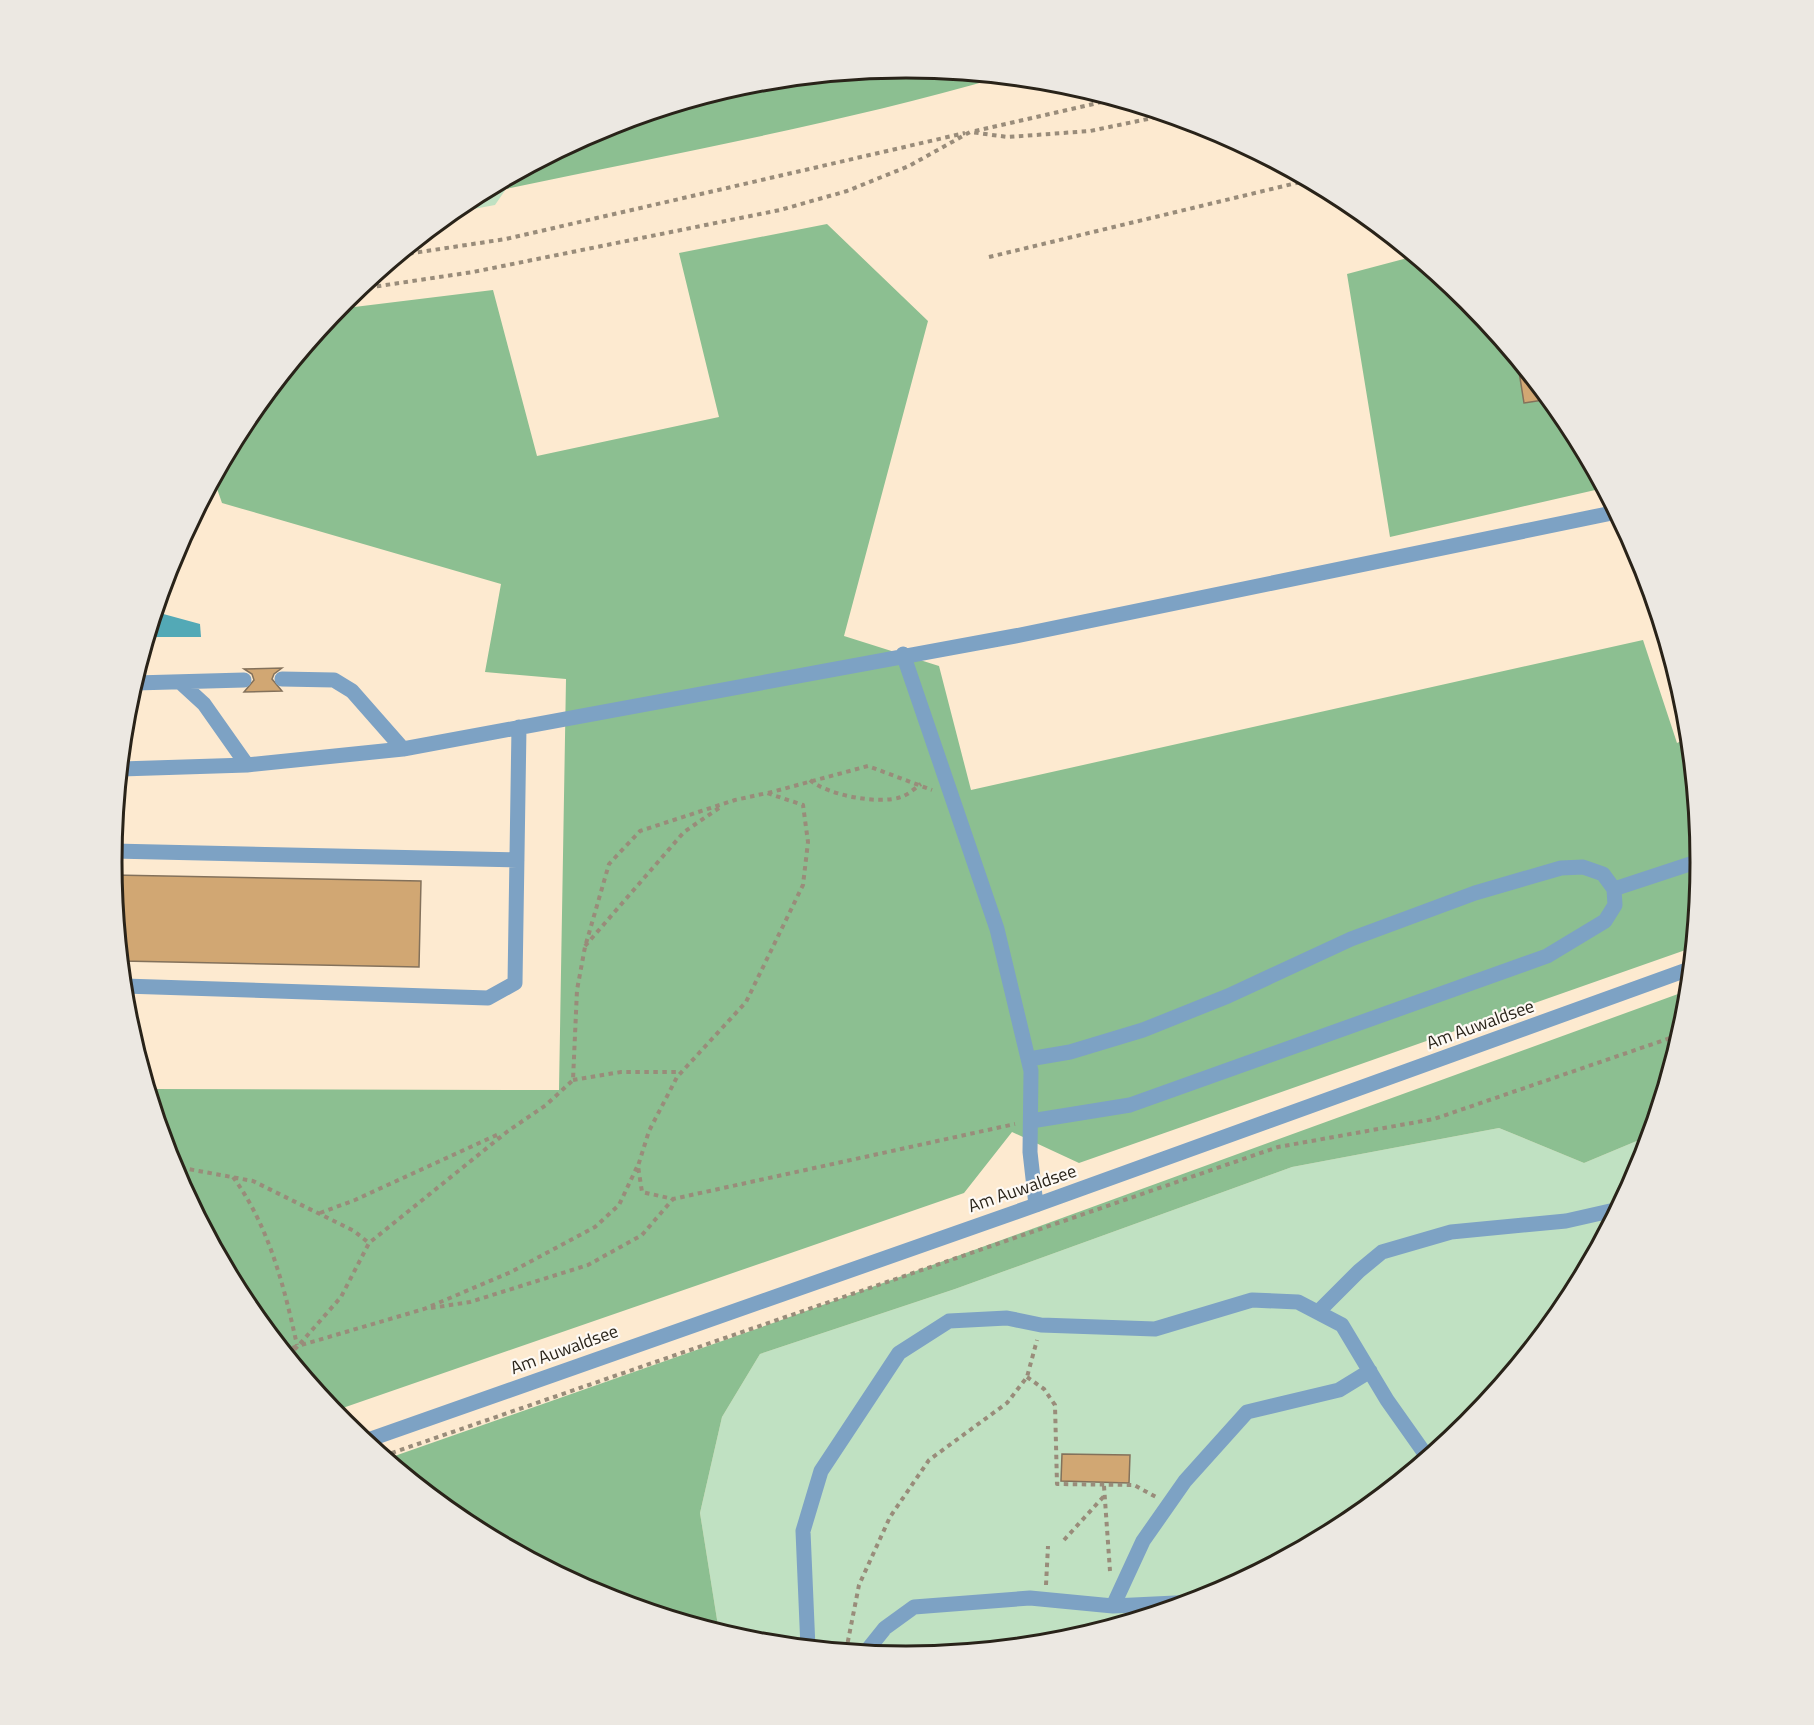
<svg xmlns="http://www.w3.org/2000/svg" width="1814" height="1725" font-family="'Titillium Web',sans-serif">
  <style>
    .green { fill: #c0e1c2 }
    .forest { fill: #8cbf91 }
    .water { fill: #53a9b6 }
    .building { fill: #d1a773; stroke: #83715b; stroke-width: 1.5 }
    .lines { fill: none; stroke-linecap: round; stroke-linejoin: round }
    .path { stroke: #998c7a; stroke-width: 4; stroke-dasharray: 4.5 4.5; stroke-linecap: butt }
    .minor { stroke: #7da2c4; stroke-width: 15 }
    .labels { text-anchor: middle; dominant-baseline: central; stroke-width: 4.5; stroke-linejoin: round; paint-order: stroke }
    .street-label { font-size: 18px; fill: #292319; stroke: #fdf9f4 }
    .rim { fill: none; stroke: #292319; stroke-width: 3 }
  </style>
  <rect width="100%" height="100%" fill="#fdead0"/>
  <path class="green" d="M495,186L506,189L495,205L452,213L466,201Z
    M1499,1128L1584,1163L1651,1135L1641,1167L1568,1304L1469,1425L1348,1524L1211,1597L1062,1642L907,1657L752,1642L719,1632L700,1513L722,1417L760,1354L955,1289L1292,1167Z"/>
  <path class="forest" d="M907,68L1001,77C838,124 671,154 506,189L495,186L603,128L752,83Z
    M827,224L928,321L844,636L939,666L971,790L1643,640L1677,743L1690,737L1702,863L1694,947L1079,1163L1012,1132L964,1193L334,1411L246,1304L172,1166L149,1089L559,1090L566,679L485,672L501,584L222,503L214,480L246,421L338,309L493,290L537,456L719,417L679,253Z
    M1415,256L1469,301L1568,421L1604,488L1390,537L1347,274Z
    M1689,990L1687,1018L1651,1135L1584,1163L1499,1128L1292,1167L955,1289L760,1354L722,1417L700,1513L719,1632L602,1597L465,1523L386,1459L773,1323Z"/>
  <path class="water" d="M156,612L200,624L201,637H149Z"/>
  <path class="building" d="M1517,359L1528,372L1550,399L1524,403Z
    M282,668L274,674L272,679L282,691L244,692L254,680L252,674L244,669Z
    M113,875L421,881L419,967L122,961Z
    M1062,1454L1130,1455L1129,1483L1061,1481Z"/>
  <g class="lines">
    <path class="path" d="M975,131L1115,99
      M400,255L506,239L965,133
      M989,257L1309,180
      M359,289L473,272L780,210L847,191L909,166L970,132L1008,137L1090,131L1167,115
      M810,780C827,795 879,805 901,797C908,795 915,788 921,784
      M768,793L868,766L932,790
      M585,946L684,832L719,808
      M573,1080L621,1072H681
      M172,1166L253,1181L354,1231L369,1243
      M233,1177C269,1226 284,1286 297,1345
      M320,1213L355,1200L501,1133
      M431,1308L470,1302L588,1265L642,1235L673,1199
      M284,1351L298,1346L341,1297L369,1243L508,1131L546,1105L573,1080L577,990L585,947L609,864L640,831L735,800L767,793L803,805L808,842L803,885L746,1002L677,1077L649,1131L638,1166L642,1192L673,1199L1015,1124
      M288,1356L298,1346L424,1309L511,1272L595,1227L619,1205L637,1167
      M1027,1377L1044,1389L1055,1405L1057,1484L1134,1485L1156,1497
      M383,1456L1278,1147L1434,1119L1682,1034
      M1104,1486L1110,1571
      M1064,1540L1105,1495
      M1046,1585L1048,1546
      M846,1651L859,1585L890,1517L929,1460L1007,1403L1027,1377L1037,1340"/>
    <path class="minor" d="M903,654L997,929L1031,1071L1030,1152L1036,1205
      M282,679L334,680L352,691L403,749
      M180,682L204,704L247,765
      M135,683L244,680
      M121,769L247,765L403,749L1015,636L1617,512
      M113,851L517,860
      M124,986L488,998L515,983L519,727
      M1029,1059L1070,1052L1143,1030L1228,996L1351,939L1475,893L1561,868L1583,867L1603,874L1614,889
      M1031,1121L1130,1105L1547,956L1605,921L1615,905L1614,889L1702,860
      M1318,1312L1359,1271L1382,1252L1451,1232L1566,1221L1619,1209
      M365,1441L1036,1205L1692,968
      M1113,1606L1143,1541L1185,1481L1247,1412L1339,1390L1370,1371
      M808,1648L803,1531L821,1471L899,1353L949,1321L1007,1318L1041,1325L1155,1329L1252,1300L1298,1302L1342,1325L1387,1400L1428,1458
      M865,1653L885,1628L914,1607L1030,1598L1113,1606L1196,1602"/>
  </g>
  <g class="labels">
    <g class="street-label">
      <text transform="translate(1480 1024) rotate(-20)">Am Auwaldsee</text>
      <text transform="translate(1022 1188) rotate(-19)">Am Auwaldsee</text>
      <text transform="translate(564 1349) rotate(-20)">Am Auwaldsee</text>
    </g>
  </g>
  <path d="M0 0H1814V1725H0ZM122 862a784 784 0 1 1 1568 0a784 784 0 1 1-1568 0Z" fill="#ece8e2" fill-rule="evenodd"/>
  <path class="rim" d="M122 862a784 784 0 1 1 1568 0a784 784 0 1 1-1568 0Z"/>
</svg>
